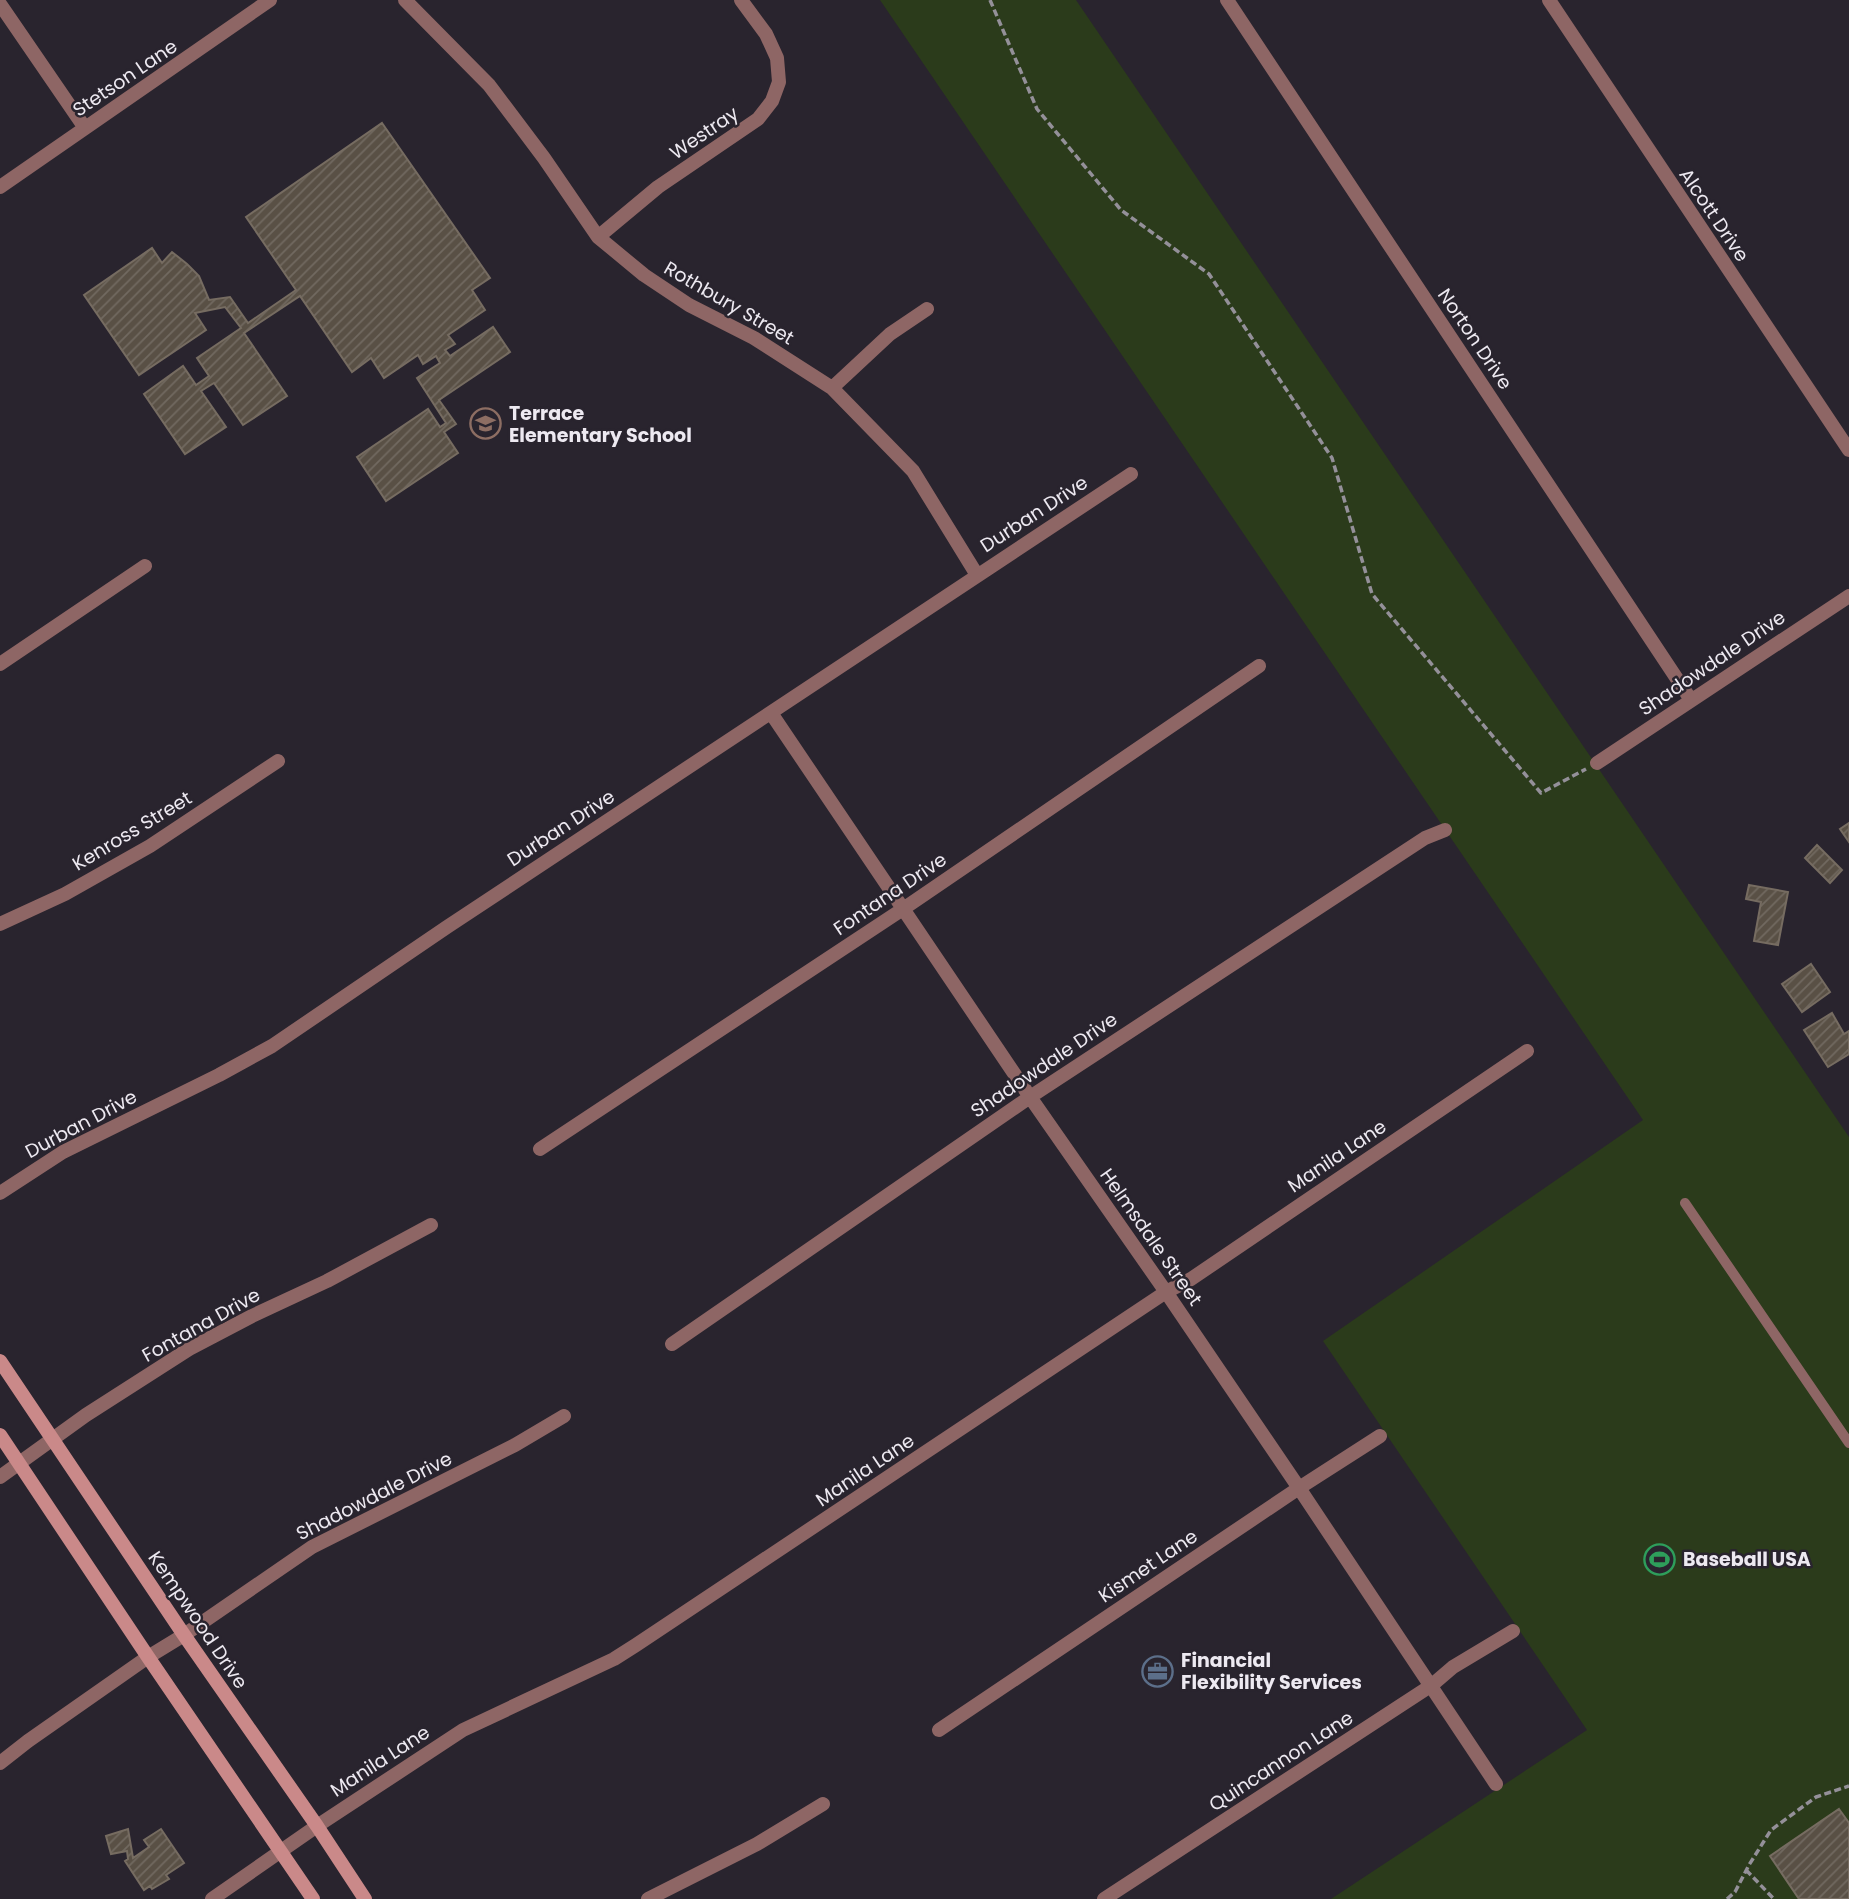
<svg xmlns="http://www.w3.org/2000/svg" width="1849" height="1899" font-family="Poppins,sans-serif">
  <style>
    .green { fill: #2b3b1b }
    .building { fill: url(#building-hatch); stroke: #766c61; stroke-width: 2 }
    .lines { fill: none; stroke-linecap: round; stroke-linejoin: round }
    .path { stroke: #949099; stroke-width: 3.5; stroke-dasharray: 7 3.5; stroke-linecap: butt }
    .lane { stroke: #8e6665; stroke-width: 10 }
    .street { stroke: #8e6665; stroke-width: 14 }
    .secondary { stroke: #ca8989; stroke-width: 14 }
    .labels { text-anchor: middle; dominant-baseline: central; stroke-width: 5; stroke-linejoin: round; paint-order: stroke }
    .street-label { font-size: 19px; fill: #ede9f1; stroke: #29242e }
    .poi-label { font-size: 19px; font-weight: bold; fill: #ede9f1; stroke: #29242e; text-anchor: start }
  </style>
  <defs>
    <pattern id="building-hatch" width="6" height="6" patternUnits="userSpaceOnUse" patternTransform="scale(1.75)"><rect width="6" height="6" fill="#595045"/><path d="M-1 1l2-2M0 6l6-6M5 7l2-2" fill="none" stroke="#716960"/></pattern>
  </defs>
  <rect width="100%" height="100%" fill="#29242e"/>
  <path class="green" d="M880,0H1076L1849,1137V1899H1331L1587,1730L1323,1341L1643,1120Z"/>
  <path class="building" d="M382,123L490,278L472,290L485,310L448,335L455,344L445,350L450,356L493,327L510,352L439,400L456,424L444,432L458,453L386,501L357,457L428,409L440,427L446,423L417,378L440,363L436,356L423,364L418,355L384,378L371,358L352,372L300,296L244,333L287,396L243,425L214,383L201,391L226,427L185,454L144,394L183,366L196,385L209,376L197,358L241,328L225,307L195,313L206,330L139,375L84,295L152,248L162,263L172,252L187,264L199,276L209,300L230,297L248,323L296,290L246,217Z
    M1849,823V842L1840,829Z
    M1817,845L1842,870L1830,883L1805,858Z
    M1749,885L1788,892L1778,945L1754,941L1761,902L1746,899Z
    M1811,964L1830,992L1802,1012L1782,984Z
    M1832,1013L1844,1034L1849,1031V1054L1828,1067L1804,1030Z
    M1839,1809L1849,1823V1899H1799L1770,1856Z
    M128,1829L133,1858L149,1847L144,1840L161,1829L184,1863L166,1875L169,1879L152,1889L150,1886L144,1890L125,1861L128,1859L127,1851L111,1854L106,1836Z"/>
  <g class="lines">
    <path class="path" d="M990,0L1037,109L1121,210L1209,274L1332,458L1372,594L1541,793L1586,769
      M1746,1870L1774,1899
      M1727,1899L1735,1892L1749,1865L1771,1830L1816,1797L1849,1786"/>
    <path class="lane" d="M1685,1203L1849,1443"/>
    <path class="street" d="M405,0L489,85L544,158L598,237L644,275L689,305L754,338L832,388L913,471L977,575
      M1227,0L1691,700
      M1549,0L1849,450
      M0,4L85,128
      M0,187L270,0
      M598,237L658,187L758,119L772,101L779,82L777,58L766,34L741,0
      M832,388L890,334L927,309
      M0,664L145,566
      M771,713L1030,1097L1166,1292L1299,1488L1496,1784
      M1597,763L1849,596
      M0,924L65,894L150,846L278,761
      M540,1149L903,909L1259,666
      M0,1193L63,1152L219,1075L272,1046L447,927L1131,474
      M672,1344L1030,1097L1425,838L1445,830
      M0,1477L86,1415L189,1349L252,1316L327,1281L431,1225
      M939,1730L1299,1488L1380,1436
      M0,1763L28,1741L148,1657L184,1635L312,1547L515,1445L564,1416
      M212,1899L317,1826L463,1730L614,1659L636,1645L1166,1292L1191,1279L1527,1051
      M648,1899L757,1844L823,1804
      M1104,1899L1432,1685L1453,1667L1513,1631"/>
    <path class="secondary" d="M0,1361L184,1635L317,1826L365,1899
      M0,1435L148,1657L313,1899"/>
  </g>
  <defs>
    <symbol id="school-ring" viewBox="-11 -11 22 22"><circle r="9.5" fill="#29242e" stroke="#8d6e63" stroke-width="1.5"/><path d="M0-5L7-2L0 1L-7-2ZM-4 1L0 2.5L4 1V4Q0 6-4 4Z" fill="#8d6e63"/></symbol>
    <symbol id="stadium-ring" viewBox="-11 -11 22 22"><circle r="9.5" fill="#29242e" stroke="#2e9e5b" stroke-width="1.5"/><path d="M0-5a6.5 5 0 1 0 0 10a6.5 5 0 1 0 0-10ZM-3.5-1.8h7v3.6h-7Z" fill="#2e9e5b"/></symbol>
    <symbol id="office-ring" viewBox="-11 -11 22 22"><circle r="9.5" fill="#29242e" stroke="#5c6f8a" stroke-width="1.5"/><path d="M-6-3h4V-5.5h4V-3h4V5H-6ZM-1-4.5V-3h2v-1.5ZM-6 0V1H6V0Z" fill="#5c6f8a"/></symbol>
  </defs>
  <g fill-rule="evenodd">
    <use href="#school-ring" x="468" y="406" width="35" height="35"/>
    <use href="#stadium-ring" x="1642" y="1542" width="35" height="35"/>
    <use href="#office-ring" x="1140" y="1654" width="35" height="35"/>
  </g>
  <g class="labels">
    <g class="street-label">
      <text transform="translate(125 78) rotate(-34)">Stetson Lane</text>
      <text transform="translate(704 133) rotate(-34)">Westray</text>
      <text transform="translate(1714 215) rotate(56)">Alcott Drive</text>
      <text transform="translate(729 303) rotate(30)">Rothbury Street</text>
      <text transform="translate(1475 339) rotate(56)">Norton Drive</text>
      <text transform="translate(1034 514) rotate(-33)">Durban Drive</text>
      <text transform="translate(1712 663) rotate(-34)">Shadowdale Drive</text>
      <text transform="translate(561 828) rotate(-33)">Durban Drive</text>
      <text transform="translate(132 831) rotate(-31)">Kenross Street</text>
      <text transform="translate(890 894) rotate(-34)">Fontana Drive</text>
      <text transform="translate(1044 1065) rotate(-34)">Shadowdale Drive</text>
      <text transform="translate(81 1124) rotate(-28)">Durban Drive</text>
      <text transform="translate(1337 1156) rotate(-34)">Manila Lane</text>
      <text transform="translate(1151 1237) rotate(55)">Helmsdale Street</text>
      <text transform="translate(201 1325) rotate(-29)">Fontana Drive</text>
      <text transform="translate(865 1470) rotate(-34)">Manila Lane</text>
      <text transform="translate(374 1496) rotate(-27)">Shadowdale Drive</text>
      <text transform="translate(1148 1566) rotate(-34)">Kismet Lane</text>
      <text transform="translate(198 1620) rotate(56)">Kempwood Drive</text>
      <text transform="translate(380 1761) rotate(-33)">Manila Lane</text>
      <text transform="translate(1281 1761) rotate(-33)">Quincannon Lane</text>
    </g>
    <g class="poi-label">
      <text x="509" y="413">Terrace<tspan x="509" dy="22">Elementary School</tspan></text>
      <text x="1683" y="1559">Baseball USA</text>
      <text x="1181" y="1660">Financial<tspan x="1181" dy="22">Flexibility Services</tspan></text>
    </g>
  </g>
</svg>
